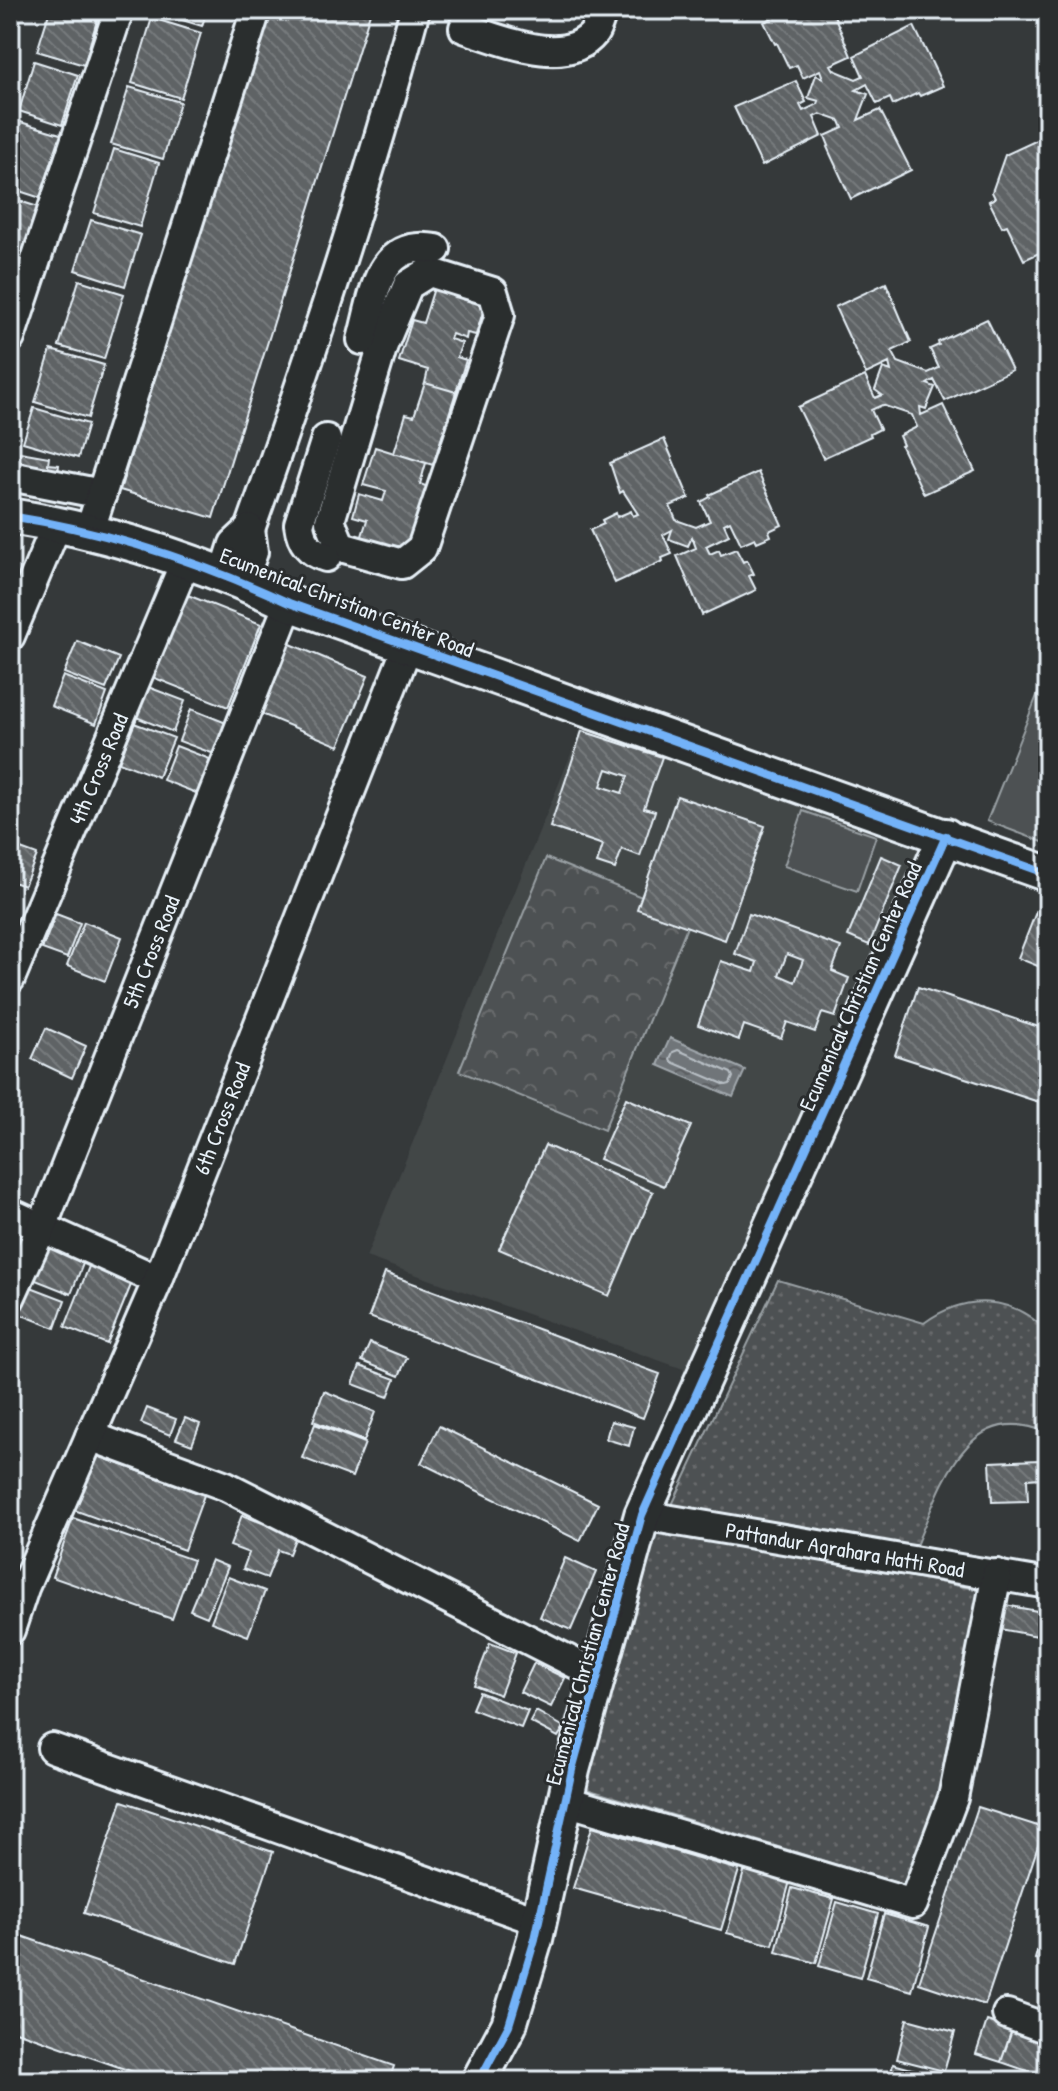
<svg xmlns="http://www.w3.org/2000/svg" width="1058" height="2091" font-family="'Patrick Hand',sans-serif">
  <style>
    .built { fill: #424647 }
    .grass { fill: url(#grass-dots); stroke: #9aa1a5; stroke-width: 2 }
    .park { fill: url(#park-crowns); stroke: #9aa1a5; stroke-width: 2 }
    .garden { fill: #4d5152; stroke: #9aa1a5; stroke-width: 2 }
    .water { fill: url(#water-ripples); stroke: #a0a7ac; stroke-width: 2 }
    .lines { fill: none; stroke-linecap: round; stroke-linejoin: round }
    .shore { stroke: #b8bfc5; stroke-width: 2 }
    .building { fill: url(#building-back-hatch); stroke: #e8f1f8; stroke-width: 2; fill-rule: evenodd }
    .minor-casing { stroke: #e8f1f8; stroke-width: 34 }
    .tertiary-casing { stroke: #e8f1f8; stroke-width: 40 }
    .minor { stroke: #2a2d2e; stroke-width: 28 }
    .tertiary { stroke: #2a2d2e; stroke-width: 34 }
    .cycleway-casing { stroke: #2a2d2e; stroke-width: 13 }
    .cycleway { stroke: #73b2f8; stroke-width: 8 }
    .labels { text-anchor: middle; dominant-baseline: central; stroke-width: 6; stroke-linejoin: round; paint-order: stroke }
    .street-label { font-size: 22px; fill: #e8f1f8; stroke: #2a2d2e }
  </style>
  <defs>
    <pattern id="grass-dots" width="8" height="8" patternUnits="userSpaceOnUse" patternTransform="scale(2)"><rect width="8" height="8" fill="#4d5152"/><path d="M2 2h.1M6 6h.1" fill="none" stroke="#676a6c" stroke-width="1.8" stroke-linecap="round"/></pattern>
    <pattern id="park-crowns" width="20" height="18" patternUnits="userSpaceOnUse" patternTransform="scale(2)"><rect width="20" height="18" fill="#4d5152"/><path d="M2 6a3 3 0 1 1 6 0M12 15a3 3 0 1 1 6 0" fill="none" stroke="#676a6c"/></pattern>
    <pattern id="water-ripples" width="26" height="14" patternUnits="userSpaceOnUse" patternTransform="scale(2)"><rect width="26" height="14" fill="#707579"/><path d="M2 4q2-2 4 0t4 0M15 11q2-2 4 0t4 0" fill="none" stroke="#5b5e62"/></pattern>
    <pattern id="building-back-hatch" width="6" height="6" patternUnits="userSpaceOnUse" patternTransform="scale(2)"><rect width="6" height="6" fill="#5f6365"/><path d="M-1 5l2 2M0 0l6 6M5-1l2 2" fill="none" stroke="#767a7c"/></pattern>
  </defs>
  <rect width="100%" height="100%" fill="#35393a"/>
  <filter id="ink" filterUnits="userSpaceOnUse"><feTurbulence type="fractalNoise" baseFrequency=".0125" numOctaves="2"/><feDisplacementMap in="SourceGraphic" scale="16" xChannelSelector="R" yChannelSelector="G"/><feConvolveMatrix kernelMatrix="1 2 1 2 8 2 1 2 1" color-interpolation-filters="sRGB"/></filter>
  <g filter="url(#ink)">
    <path class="built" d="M584,722L922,847L689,1371L366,1257Z"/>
    <path class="grass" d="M778,1280L924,1323C965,1293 1014,1295 1048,1333V1433C964,1396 940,1492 914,1550L671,1507Z
      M652,1527L980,1590L944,1791L911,1887L583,1788Z"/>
    <path class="park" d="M546,858L691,917L604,1130L459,1071Z"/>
    <path class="garden" d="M1048,668V844L987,821Z
      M803,811L876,836L857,891L784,866Z"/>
    <path class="water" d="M670,1038L745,1070L733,1097L658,1065Z"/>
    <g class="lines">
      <path class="shore" d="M678,1050L731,1073L733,1077L730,1084L726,1085L672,1062L670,1059L673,1052Z"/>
    </g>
    <path class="building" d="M50,10H100L84,65L37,51Z
      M149,10H207L202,26Z
      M269,10H371L213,518L120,490Z
      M789,10H832L851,56L831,65L834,70L856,79L863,76L854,56L914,26L943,86L920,96L918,93L893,105L890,98L877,104L867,84L856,90L868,94L858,120L880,110L911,170L851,199L827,147L829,146L825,136L843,128L840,121L820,114L814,117L822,136L762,166L734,107L796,81L806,102L800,105L803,111L818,104L819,101L808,98L816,75L823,78L820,70L803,78L797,65L789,68L777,43L775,44L764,22Z
      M152,18L201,33L181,98L132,83Z
      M34,61L78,75L62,125L19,111Z
      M129,87L180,102L163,159L111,144Z
      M17,121L67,136L47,200L10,188V145Z
      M1048,135V249L1024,260L1007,225L1002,227L989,201L995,198L992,192L1005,155Z
      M114,149L159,163L140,227L94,213Z
      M10,198L38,207L23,255L10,250Z
      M91,220L141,235L125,286L75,270Z
      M10,258L26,263L10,314Z
      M79,280L124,294L104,359L59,346Z
      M886,283L911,342L892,351L898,362L928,373L939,368L930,349L939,345L938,342L987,319L1012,370L945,401L934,380L927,384L935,387L926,409L920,407L921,415L943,405L975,471L924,494L901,446L903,445L899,436L917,427L912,415L882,405L871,410L880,429L870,434L871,436L823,458L798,407L865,376L875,398L882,395L875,390L883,368L891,371L889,363L866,374L835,307Z
      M435,285L486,301L476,335L467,333L466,339L452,334L450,339L462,343L457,357L466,360L456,392L425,383L428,370L399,361L412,320L423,323Z
      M51,350L104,365L88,418L35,402Z
      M425,383L456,392L433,465L394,453L406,414L414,416Z
      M34,408L88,424L78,458L23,442Z
      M664,439L689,498L670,506L676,520L696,527L710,521L701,502L710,497L709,495L758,472L782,525L769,531L771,536L757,542L755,538L741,544L730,521L724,524L729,535L706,546L710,554L719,550L721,555L736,549L743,562L747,560L754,574L749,576L756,590L702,615L677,556L696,548L692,537L688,546L669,539L672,530L663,535L672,554L662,558L663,561L615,583L590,530L604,524L602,520L616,513L617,517L631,511L633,516L638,514L623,491L620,493L610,463Z
      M375,447L426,463L420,484L431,488L415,537L410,535L405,552L361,539L367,520L353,516L359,494L383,501L386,491L363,485Z
      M20,452L49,457L48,464L59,465L57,481L14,488Z
      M180,592L261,624L228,707L147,675Z
      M77,641L119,658L106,689L64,673Z
      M288,643L368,676L339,746L259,713Z
      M63,676L107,693L96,724L51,706Z
      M148,687L185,701L173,732L136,717Z
      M191,709L229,724L217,755L179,741Z
      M134,723L174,738L158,777L119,762Z
      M582,731L662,757L644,808L655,811L640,856L622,849L615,869L597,863L603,845L550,827ZM607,769L628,776L622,793L601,786Z
      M176,746L215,761L201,795L163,780Z
      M677,796L765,826L725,940L637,909Z
      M10,845L37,855L24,886L10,881Z
      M881,856L902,865L869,945L848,936Z
      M1038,907L1048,911V946L1040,967L1018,958Z
      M56,914L80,923L67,958L42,949Z
      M749,914L841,947L832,971L849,978L835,1017L822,1013L815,1032L787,1022L781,1038L744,1025L739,1040L698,1025L721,961L754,972L757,962L735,954ZM787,954L803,960L795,982L779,975Z
      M84,922L122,937L105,981L67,966Z
      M918,987L1048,1030V1105L895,1055Z
      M46,1028L86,1046L72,1078L32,1059Z
      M626,1098L691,1126L664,1186L599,1159Z
      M545,1145L653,1192L609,1296L499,1249Z
      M41,1244L84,1261L71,1294L28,1277Z
      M90,1264L133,1280L107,1344L65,1327Z
      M385,1273L660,1374L643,1418L369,1317Z
      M23,1284L65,1300L55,1328L12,1311Z
      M370,1343L407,1358L399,1376L362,1361Z
      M360,1366L395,1379L388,1397L353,1384Z
      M324,1391L375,1412L364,1441L313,1421Z
      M147,1408L176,1419L170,1435L141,1423Z
      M185,1418L200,1424L192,1445L176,1439Z
      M611,1421L634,1427L629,1446L606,1439Z
      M315,1424L365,1443L352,1477L302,1458Z
      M439,1426L598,1504L580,1541L421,1463Z
      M95,1455L204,1495L184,1550L74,1510Z
      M1040,1460L1041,1478L1027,1479L1028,1501L992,1502L990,1462Z
      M242,1515L280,1530L282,1525L298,1531L289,1554L278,1550L267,1578L243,1569L249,1553L230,1546Z
      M73,1518L193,1560L172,1619L52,1577Z
      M565,1558L596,1572L571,1630L540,1617Z
      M211,1560L228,1567L207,1617L190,1610Z
      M228,1577L265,1591L248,1636L211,1622Z
      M1005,1605L1048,1613V1638L1000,1629Z
      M490,1643L516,1653L500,1695L474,1685Z
      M534,1663L565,1678L551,1707L520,1692Z
      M479,1692L528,1711L521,1728L472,1709Z
      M536,1711L564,1727L558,1737L530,1722Z
      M122,1801L273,1852L235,1964L84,1913Z
      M978,1807L1044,1828L985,2005L919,1983Z
      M592,1827L739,1870L721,1930L573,1888Z
      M745,1868L790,1881L773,1945L727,1933Z
      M792,1888L834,1899L816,1963L776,1952Z
      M837,1902L878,1914L860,1978L819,1966Z
      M1048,1913V1962L1035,1959Z
      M884,1914L929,1927L912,1991L866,1978Z
      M10,1932L394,2066L389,2081H159L10,2029Z
      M907,2019L955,2032L944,2071L897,2059Z
      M987,2021L1012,2029L1001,2062L976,2054Z
      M1012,2031L1048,2044V2069L1045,2077L1001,2062Z
      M893,2064L941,2077L940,2081H889Z"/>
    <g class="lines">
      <defs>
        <g id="minor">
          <path d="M469,10L464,28C500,39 565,69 594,33C598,27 600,17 603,10"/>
          <path d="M429,272L493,292L500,315L422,548L402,564L341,547L330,521L383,345L408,285Z"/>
          <path d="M10,338L119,10"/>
          <path d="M362,340C374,297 377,238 436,249"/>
          <path d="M326,439L299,524C301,541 309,552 326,557"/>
          <path d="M10,476L102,494"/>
          <path d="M250,529C311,358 368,185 415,10"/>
          <path d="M89,533L256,10"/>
          <path d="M224,575L234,544L250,529L253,552L243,581"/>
          <path d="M10,636L57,524"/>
          <path id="s1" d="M10,979L186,560"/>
          <path d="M10,1213L158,1280"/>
          <path id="s2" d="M10,1298L42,1227L289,603"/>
          <path d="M90,1436L226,1486L598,1675"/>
          <path id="s3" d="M642,1515L1048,1584"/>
          <path id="s4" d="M10,1630L24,1588L158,1280L408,645"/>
          <path d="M52,1748L539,1921"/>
          <path d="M566,1801L913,1904L953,1798L997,1574"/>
          <path d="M1007,2014L1048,2029"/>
        </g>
        <path id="tertiary" d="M10,516C106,531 201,562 289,603L1048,874
          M479,2081L509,2025L535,1939L572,1770L642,1515L946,836"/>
      </defs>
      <use href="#minor" class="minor-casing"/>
      <use href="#tertiary" class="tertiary-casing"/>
      <use href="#minor" class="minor"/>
      <use href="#tertiary" class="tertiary"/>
      <defs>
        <path id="cycleway" d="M10,516C106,531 201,562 289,603L1048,874
          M479,2081L509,2025L535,1939L572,1770L642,1515L946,836"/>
      </defs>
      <use href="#cycleway" class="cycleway-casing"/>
      <use href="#cycleway" class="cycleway"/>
    </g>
  </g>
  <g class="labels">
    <g class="street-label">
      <text transform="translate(347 602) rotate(21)">Ecumenical Christian Center Road</text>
      <text stroke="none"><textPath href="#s1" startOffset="228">4th Cross Road</textPath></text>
      <text stroke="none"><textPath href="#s2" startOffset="374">5th Cross Road</textPath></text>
      <text transform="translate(860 986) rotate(-66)">Ecumenical Christian Center Road</text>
      <text stroke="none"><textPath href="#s4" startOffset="554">6th Cross Road</textPath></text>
      <text stroke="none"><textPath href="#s3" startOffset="206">Pattandur Agrahara Hatti Road</textPath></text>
      <text transform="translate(587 1654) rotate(-75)">Ecumenical Christian Center Road</text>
    </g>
  </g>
  <rect width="1058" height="2091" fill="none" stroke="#2a2d2e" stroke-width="40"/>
  <rect x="20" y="20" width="1018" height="2051" fill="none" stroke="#e8f1f8" stroke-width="3" filter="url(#ink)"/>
</svg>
